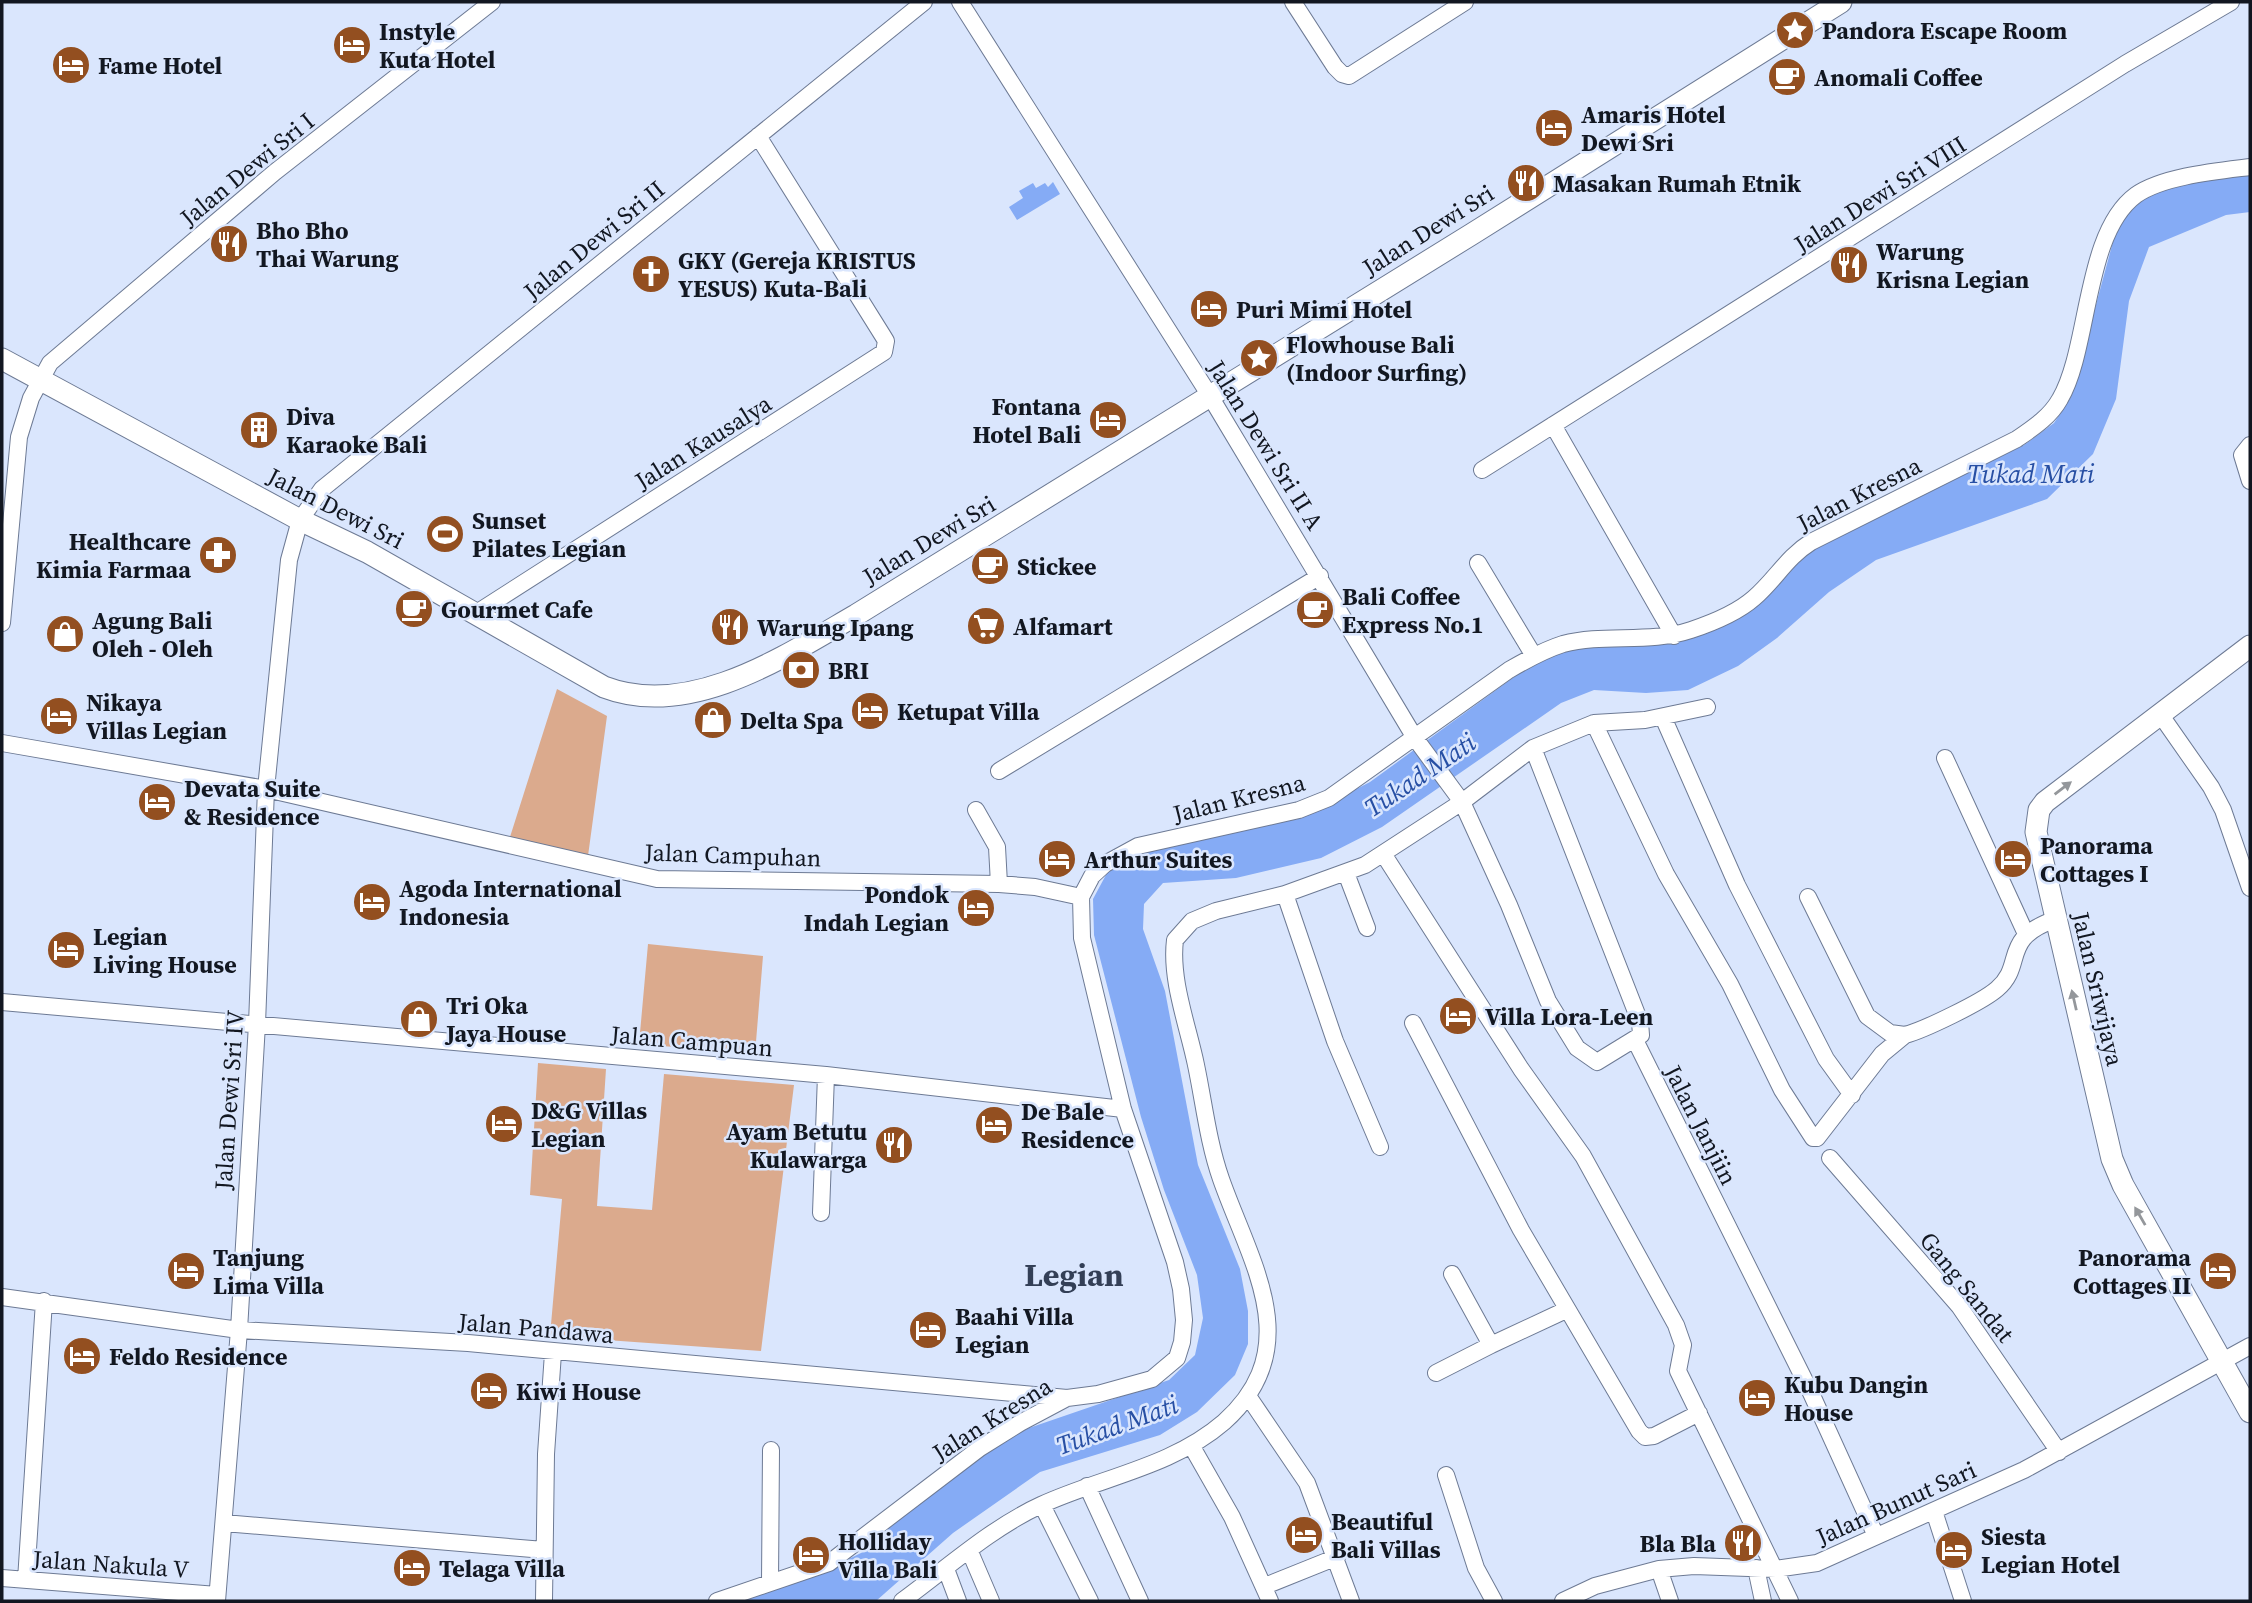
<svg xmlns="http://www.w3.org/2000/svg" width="2252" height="1603" font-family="'Source Serif 4',serif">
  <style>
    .green { fill: #dbaa8d }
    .water { fill: #85abf5 }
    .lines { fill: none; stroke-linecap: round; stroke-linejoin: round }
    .street-casing { stroke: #6d7a94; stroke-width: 18 }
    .secondary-casing { stroke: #6d7a94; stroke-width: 23 }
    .street { stroke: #fff; stroke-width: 16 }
    .secondary { stroke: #fff; stroke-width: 21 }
    .oneway { fill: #94979b }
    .labels { text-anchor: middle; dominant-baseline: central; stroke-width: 5; stroke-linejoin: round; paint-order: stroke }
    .poi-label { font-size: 24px; font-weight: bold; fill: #121721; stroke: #dae6fd; text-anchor: start }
    .street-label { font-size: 24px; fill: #121721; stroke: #dae6fd }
    .water-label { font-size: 26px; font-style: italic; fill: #274fa4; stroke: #dae6fd }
    .district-label { font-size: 32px; font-weight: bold; fill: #333f56; stroke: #dae6fd }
  </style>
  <rect width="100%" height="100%" fill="#dae6fd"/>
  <path class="green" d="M557,689L607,716L588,856L510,837Z
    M648,944L763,956L755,1054L639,1044Z
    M538,1063L606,1069L597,1206L652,1210L664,1074L794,1085L761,1351L550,1336L562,1199L530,1195Z"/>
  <path class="water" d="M2250,174V212L2226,215L2149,247L2129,301L2116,399L2093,454L2047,499L1876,560L1829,592L1777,638L1738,666L1688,690L1646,693L1594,690L1561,703L1382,827L1321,858L1236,878L1163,883L1144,904L1143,929L1165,991L1198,1165L1240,1269L1248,1311V1344L1235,1375L1197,1412L1160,1435L1040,1472L953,1533L876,1601H730L818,1574L861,1553L920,1500L987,1449L1029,1428L1169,1380L1195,1355L1203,1318L1197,1275L1164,1190L1141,1117L1094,935L1093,899L1107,873L1139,849L1298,819L1370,782L1532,664L1567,649L1746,611L1780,583L1813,546L2024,445L2054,423L2071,397L2117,227C2121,220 2125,209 2132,203C2161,177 2214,177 2250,174Z
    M1053,182L1060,194L1017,220L1009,207L1023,198L1019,191L1033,183L1036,188L1045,183L1048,187Z"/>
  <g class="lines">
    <defs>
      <path id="street" d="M960,2L1210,396L1415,738L1462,802L1509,905L1548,1001L1577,1048L1597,1062L1641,1035L1640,1022L1533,748
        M1293,2L1335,67L1342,74L1349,76L1465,2
        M1553,425L1674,636
        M2250,445L2242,455L2250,481
        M1482,470L2125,64L2231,2
        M1478,563L1534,656
        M475,614L884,352L886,341L883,336L758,136
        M2,623L19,437L31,398L50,363L275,172L492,2
        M2160,714L2211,787L2223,810L2250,888
        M1663,717L1737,885L1826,1059L1852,1095
        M1594,723L1645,720L1707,707
        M2,743L266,789L657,879L999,884L1035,887L1081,897
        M1945,758L2026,934
        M999,771L1320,576
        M976,810L997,847L999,884
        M1384,855L1521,1069L1583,1156L1676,1325L1683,1345L1678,1371L1790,1601
        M1346,873L1367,928
        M1285,894L1335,1041L1380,1147
        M1808,897L1867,1016L1890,1033L1905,1035C1924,1030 1982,1002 1997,989C2026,964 1999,939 2056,919
        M2,1002L826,1075L1123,1109
        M1413,1023L1521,1230L1639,1431L1645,1437L1654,1436L1699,1413
        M1635,1040L1811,1393L1876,1536
        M1830,1158L1959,1306L2059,1452
        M821,1213L826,1075
        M1452,1274L1491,1345L1566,1310
        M2,1297L239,1330L468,1343L1067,1398
        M1436,1373L1491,1345
        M1248,1396L1307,1483L1351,1601
        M1191,1445L1232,1517L1270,1601
        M1446,1475L1476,1568L1494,1601
        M1087,1486L1140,1601
        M1042,1505L1090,1601
        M1934,1511L1963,1601
        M224,1523L544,1550
        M970,1552L991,1601
        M1756,1568L1763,1601
        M946,1569L958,1601
        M1659,1569L1670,1601
        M2,1578L217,1595
        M26,1580L44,1301
        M770,1582L771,1450
        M1265,1586L1337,1557
        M217,1601L239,1330L257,1024L266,789L289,560L300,520L322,489L924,2
        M544,1601L546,1454L553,1353
        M717,1601L829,1563L980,1448L1020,1423L1067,1398L1098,1394L1152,1379L1177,1358L1182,1342L1184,1320L1181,1289L1175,1262L1123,1109L1082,938L1081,897L1092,876L1105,864L1138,846L1299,810L1329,798L1509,670C1526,660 1544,650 1563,644C1605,633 1649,644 1691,630C1712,623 1737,613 1754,598C1775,580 1787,557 1811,542L2017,439C2033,428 2050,417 2060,399C2090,348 2084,233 2136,195C2163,176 2218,171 2250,167
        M902,1601C946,1569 991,1528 1041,1505C1102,1477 1172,1467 1224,1422C1308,1347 1250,1262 1221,1179C1208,1142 1204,1103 1196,1065C1188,1026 1170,980 1175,940L1192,921L1216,911L1285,894L1365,865L1462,802L1533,748L1594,723L1666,874L1730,984L1782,1090L1813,1138H1817L1882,1054L1905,1035
        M1563,1601L1595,1586L1659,1569L1694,1566L1776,1569L1817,1563L2024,1470L2250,1346"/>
      <path id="secondary" d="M2,359L300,520L367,552L604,687C690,720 785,656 856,615L1472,234L1841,2
        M2250,646L2045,802L2039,810L2036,832L2112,1159L2123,1185L2250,1412"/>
    </defs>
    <use href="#street" class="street-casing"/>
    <use href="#secondary" class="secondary-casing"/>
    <use href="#street" class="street"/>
    <use href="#secondary" class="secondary"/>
  </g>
  <defs><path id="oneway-solid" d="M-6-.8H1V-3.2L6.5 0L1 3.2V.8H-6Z" transform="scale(1.75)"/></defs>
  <g class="oneway">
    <use href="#oneway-solid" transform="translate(2063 788) rotate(-37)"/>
    <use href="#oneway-solid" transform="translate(2074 1000) rotate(-103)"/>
    <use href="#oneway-solid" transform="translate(2140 1216) rotate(-120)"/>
  </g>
  <defs>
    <symbol id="sight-disc" viewBox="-11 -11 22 22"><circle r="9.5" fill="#934f20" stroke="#dae6fd"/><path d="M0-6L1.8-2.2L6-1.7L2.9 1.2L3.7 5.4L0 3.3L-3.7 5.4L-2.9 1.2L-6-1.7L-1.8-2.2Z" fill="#fff"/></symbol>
    <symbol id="hotel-disc" viewBox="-11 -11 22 22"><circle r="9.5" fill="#934f20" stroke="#dae6fd"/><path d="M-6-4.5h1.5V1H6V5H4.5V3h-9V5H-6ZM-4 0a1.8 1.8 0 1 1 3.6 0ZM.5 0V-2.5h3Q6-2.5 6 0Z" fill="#fff"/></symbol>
    <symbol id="cafe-disc" viewBox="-11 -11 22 22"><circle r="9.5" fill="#934f20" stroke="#dae6fd"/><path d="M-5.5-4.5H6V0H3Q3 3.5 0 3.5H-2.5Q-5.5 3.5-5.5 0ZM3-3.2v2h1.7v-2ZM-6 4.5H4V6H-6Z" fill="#fff"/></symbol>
    <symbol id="restaurant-disc" viewBox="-11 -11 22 22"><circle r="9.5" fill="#934f20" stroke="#dae6fd"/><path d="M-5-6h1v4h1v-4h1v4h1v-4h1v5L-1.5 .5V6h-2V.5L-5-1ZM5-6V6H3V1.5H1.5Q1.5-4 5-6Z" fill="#fff"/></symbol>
    <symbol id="church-disc" viewBox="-11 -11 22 22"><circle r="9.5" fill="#934f20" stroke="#dae6fd"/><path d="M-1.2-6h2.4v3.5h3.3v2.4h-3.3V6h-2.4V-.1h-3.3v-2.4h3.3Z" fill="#fff"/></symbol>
    <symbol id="building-disc" viewBox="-11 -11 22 22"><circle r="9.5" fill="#934f20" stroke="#dae6fd"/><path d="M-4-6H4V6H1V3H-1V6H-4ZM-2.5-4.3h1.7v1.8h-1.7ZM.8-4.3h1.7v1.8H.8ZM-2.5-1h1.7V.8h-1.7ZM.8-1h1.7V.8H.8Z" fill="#fff"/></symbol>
    <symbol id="stadium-disc" viewBox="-11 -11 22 22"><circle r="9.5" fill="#934f20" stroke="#dae6fd"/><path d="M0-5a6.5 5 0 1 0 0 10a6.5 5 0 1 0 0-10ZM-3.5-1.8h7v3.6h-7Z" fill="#fff"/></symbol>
    <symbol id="pharmacy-disc" viewBox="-11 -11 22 22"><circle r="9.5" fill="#934f20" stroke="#dae6fd"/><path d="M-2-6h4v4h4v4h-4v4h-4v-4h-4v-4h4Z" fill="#fff"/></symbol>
    <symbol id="supermarket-disc" viewBox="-11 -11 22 22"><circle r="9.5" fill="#934f20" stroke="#dae6fd"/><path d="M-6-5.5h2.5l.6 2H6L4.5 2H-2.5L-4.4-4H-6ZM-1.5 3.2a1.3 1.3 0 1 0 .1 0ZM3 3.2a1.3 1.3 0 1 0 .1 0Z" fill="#fff"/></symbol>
    <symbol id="shop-disc" viewBox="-11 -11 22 22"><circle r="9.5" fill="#934f20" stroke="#dae6fd"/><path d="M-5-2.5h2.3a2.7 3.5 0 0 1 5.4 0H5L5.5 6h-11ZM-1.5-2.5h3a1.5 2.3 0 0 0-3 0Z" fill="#fff"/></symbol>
    <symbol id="bank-disc" viewBox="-11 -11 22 22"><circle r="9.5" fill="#934f20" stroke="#dae6fd"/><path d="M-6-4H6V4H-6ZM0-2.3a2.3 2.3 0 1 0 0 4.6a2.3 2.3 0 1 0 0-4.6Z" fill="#fff"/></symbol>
  </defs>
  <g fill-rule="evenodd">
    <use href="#sight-disc" x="1773" y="8" width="44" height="44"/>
    <use href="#hotel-disc" x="330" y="23" width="44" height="44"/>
    <use href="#hotel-disc" x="49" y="43" width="44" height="44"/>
    <use href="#cafe-disc" x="1765" y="55" width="44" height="44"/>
    <use href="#hotel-disc" x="1532" y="106" width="44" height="44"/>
    <use href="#restaurant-disc" x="1504" y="161" width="44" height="44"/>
    <use href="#restaurant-disc" x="207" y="222" width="44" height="44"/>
    <use href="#restaurant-disc" x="1827" y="243" width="44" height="44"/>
    <use href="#church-disc" x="629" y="252" width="44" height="44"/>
    <use href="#hotel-disc" x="1187" y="287" width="44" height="44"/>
    <use href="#sight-disc" x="1237" y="336" width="44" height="44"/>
    <use href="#hotel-disc" x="1086" y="398" width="44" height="44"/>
    <use href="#building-disc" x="237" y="408" width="44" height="44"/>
    <use href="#stadium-disc" x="423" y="512" width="44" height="44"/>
    <use href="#pharmacy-disc" x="196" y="533" width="44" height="44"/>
    <use href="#cafe-disc" x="968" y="544" width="44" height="44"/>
    <use href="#cafe-disc" x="392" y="587" width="44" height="44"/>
    <use href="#cafe-disc" x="1293" y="588" width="44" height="44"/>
    <use href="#supermarket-disc" x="964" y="604" width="44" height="44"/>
    <use href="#restaurant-disc" x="708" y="605" width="44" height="44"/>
    <use href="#shop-disc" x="43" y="612" width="44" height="44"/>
    <use href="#bank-disc" x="779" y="648" width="44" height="44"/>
    <use href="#hotel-disc" x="848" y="689" width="44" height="44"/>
    <use href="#hotel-disc" x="37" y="694" width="44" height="44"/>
    <use href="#shop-disc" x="691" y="698" width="44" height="44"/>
    <use href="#hotel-disc" x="135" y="780" width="44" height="44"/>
    <use href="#hotel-disc" x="1035" y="837" width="44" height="44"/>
    <use href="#hotel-disc" x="1991" y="837" width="44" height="44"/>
    <use href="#hotel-disc" x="350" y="880" width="44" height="44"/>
    <use href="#hotel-disc" x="954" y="886" width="44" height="44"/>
    <use href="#hotel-disc" x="44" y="928" width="44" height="44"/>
    <use href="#hotel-disc" x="1436" y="994" width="44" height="44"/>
    <use href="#shop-disc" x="397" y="997" width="44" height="44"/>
    <use href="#hotel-disc" x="482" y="1102" width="44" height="44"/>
    <use href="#hotel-disc" x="972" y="1103" width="44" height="44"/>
    <use href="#restaurant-disc" x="872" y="1123" width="44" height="44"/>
    <use href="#hotel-disc" x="164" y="1249" width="44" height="44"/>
    <use href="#hotel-disc" x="2196" y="1249" width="44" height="44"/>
    <use href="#hotel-disc" x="906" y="1308" width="44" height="44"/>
    <use href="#hotel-disc" x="60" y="1334" width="44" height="44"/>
    <use href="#hotel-disc" x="467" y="1369" width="44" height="44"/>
    <use href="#hotel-disc" x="1735" y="1376" width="44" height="44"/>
    <use href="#hotel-disc" x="1282" y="1513" width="44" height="44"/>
    <use href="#restaurant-disc" x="1721" y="1521" width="44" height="44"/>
    <use href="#hotel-disc" x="1932" y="1528" width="44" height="44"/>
    <use href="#hotel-disc" x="789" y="1533" width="44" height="44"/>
    <use href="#hotel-disc" x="390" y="1546" width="44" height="44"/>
  </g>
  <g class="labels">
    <g class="poi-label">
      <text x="1822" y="30">Pandora Escape Room</text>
      <text x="379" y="31">Instyle<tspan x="379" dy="28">Kuta Hotel</tspan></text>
      <text x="98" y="65">Fame Hotel</text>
      <text x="1814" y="77">Anomali Coffee</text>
      <text x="1581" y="114">Amaris Hotel<tspan x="1581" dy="28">Dewi Sri</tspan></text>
      <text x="1553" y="183">Masakan Rumah Etnik</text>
      <text x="256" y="230">Bho Bho<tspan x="256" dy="28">Thai Warung</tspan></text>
      <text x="1876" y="251">Warung<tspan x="1876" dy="28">Krisna Legian</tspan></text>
      <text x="678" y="260">GKY (Gereja KRISTUS<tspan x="678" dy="28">YESUS) Kuta-Bali</tspan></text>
      <text x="1236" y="309">Puri Mimi Hotel</text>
      <text x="1286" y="344">Flowhouse Bali<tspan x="1286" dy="28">(Indoor Surfing)</tspan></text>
      <text x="1081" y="406" text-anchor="end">Fontana<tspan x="1081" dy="28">Hotel Bali</tspan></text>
      <text x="286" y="416">Diva<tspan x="286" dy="28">Karaoke Bali</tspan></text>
      <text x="472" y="520">Sunset<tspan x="472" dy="28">Pilates Legian</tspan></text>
      <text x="191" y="541" text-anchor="end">Healthcare<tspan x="191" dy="28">Kimia Farmaa</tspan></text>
      <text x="1017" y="566">Stickee</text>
      <text x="1342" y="596">Bali Coffee<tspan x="1342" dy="28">Express No.1</tspan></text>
      <text x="441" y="609">Gourmet Cafe</text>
      <text x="92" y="620">Agung Bali<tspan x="92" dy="28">Oleh - Oleh</tspan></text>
      <text x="1013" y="626">Alfamart</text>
      <text x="757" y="627">Warung Ipang</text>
      <text x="828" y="670">BRI</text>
      <text x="86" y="702">Nikaya<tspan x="86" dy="28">Villas Legian</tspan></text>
      <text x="897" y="711">Ketupat Villa</text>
      <text x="740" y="720">Delta Spa</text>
      <text x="184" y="788">Devata Suite<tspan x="184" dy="28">&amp; Residence</tspan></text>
      <text x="2040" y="845">Panorama<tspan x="2040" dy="28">Cottages I</tspan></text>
      <text x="1084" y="859">Arthur Suites</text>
      <text x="399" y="888">Agoda International<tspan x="399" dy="28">Indonesia</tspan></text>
      <text x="949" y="894" text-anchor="end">Pondok<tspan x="949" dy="28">Indah Legian</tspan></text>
      <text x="93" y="936">Legian<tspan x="93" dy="28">Living House</tspan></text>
      <text x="446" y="1005">Tri Oka<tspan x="446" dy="28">Jaya House</tspan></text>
      <text x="1485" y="1016">Villa Lora-Leen</text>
      <text x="531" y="1110">D&amp;G Villas<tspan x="531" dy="28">Legian</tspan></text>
      <text x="1021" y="1111">De Bale<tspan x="1021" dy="28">Residence</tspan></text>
      <text x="867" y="1131" text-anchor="end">Ayam Betutu<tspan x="867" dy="28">Kulawarga</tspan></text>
      <text x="213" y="1257">Tanjung<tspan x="213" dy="28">Lima Villa</tspan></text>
      <text x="2191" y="1257" text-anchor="end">Panorama<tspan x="2191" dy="28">Cottages II</tspan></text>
      <text x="955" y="1316">Baahi Villa<tspan x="955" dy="28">Legian</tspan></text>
      <text x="109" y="1356">Feldo Residence</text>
      <text x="1784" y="1384">Kubu Dangin<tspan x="1784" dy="28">House</tspan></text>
      <text x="516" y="1391">Kiwi House</text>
      <text x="1331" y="1521">Beautiful<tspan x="1331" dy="28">Bali Villas</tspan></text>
      <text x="1981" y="1536">Siesta<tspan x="1981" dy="28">Legian Hotel</tspan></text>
      <text x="838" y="1541">Holliday<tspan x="838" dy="28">Villa Bali</tspan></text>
      <text x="1716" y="1543" text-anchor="end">Bla Bla</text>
      <text x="439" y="1568">Telaga Villa</text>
    </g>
    <g class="street-label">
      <text transform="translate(247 169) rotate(-39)">Jalan Dewi Sri I</text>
      <text transform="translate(1880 194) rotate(-32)">Jalan Dewi Sri VIII</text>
      <text transform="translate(1428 230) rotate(-32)">Jalan Dewi Sri</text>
      <text transform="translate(594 240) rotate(-39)">Jalan Dewi Sri II</text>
      <text transform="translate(703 442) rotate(-32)">Jalan Kausalya</text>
      <text transform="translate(1266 445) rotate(58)">Jalan Dewi Sri II A</text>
      <text transform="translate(1859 494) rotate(-27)">Jalan Kresna</text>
      <text transform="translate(336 508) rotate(27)">Jalan Dewi Sri</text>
      <text transform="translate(929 540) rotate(-31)">Jalan Dewi Sri</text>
      <text transform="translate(1239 798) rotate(-14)">Jalan Kresna</text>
      <text transform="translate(733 855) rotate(2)">Jalan Campuhan</text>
      <text transform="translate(2098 989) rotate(77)">Jalan Sriwijaya</text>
      <text transform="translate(692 1041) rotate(5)">Jalan Campuan</text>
      <text transform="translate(229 1100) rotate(-86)">Jalan Dewi Sri IV</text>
      <text transform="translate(1701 1125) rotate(63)">Jalan Janjiin</text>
      <text transform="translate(1967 1287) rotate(51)">Gang Sandat</text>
      <text transform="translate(536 1328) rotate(5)">Jalan Pandawa</text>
      <text transform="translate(992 1419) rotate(-32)">Jalan Kresna</text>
      <text transform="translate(1896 1503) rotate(-24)">Jalan Bunut Sari</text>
      <text transform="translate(111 1564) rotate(4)">Jalan Nakula V</text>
    </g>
    <g class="water-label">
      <text x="2031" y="474">Tukad Mati</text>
      <text transform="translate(1420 775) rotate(-34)">Tukad Mati</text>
      <text transform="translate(1117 1425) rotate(-20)">Tukad Mati</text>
    </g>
    <g class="district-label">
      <text x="1074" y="1275">Legian</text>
    </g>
  </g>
  <rect width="2252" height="1603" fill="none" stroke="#121721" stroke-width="7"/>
</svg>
